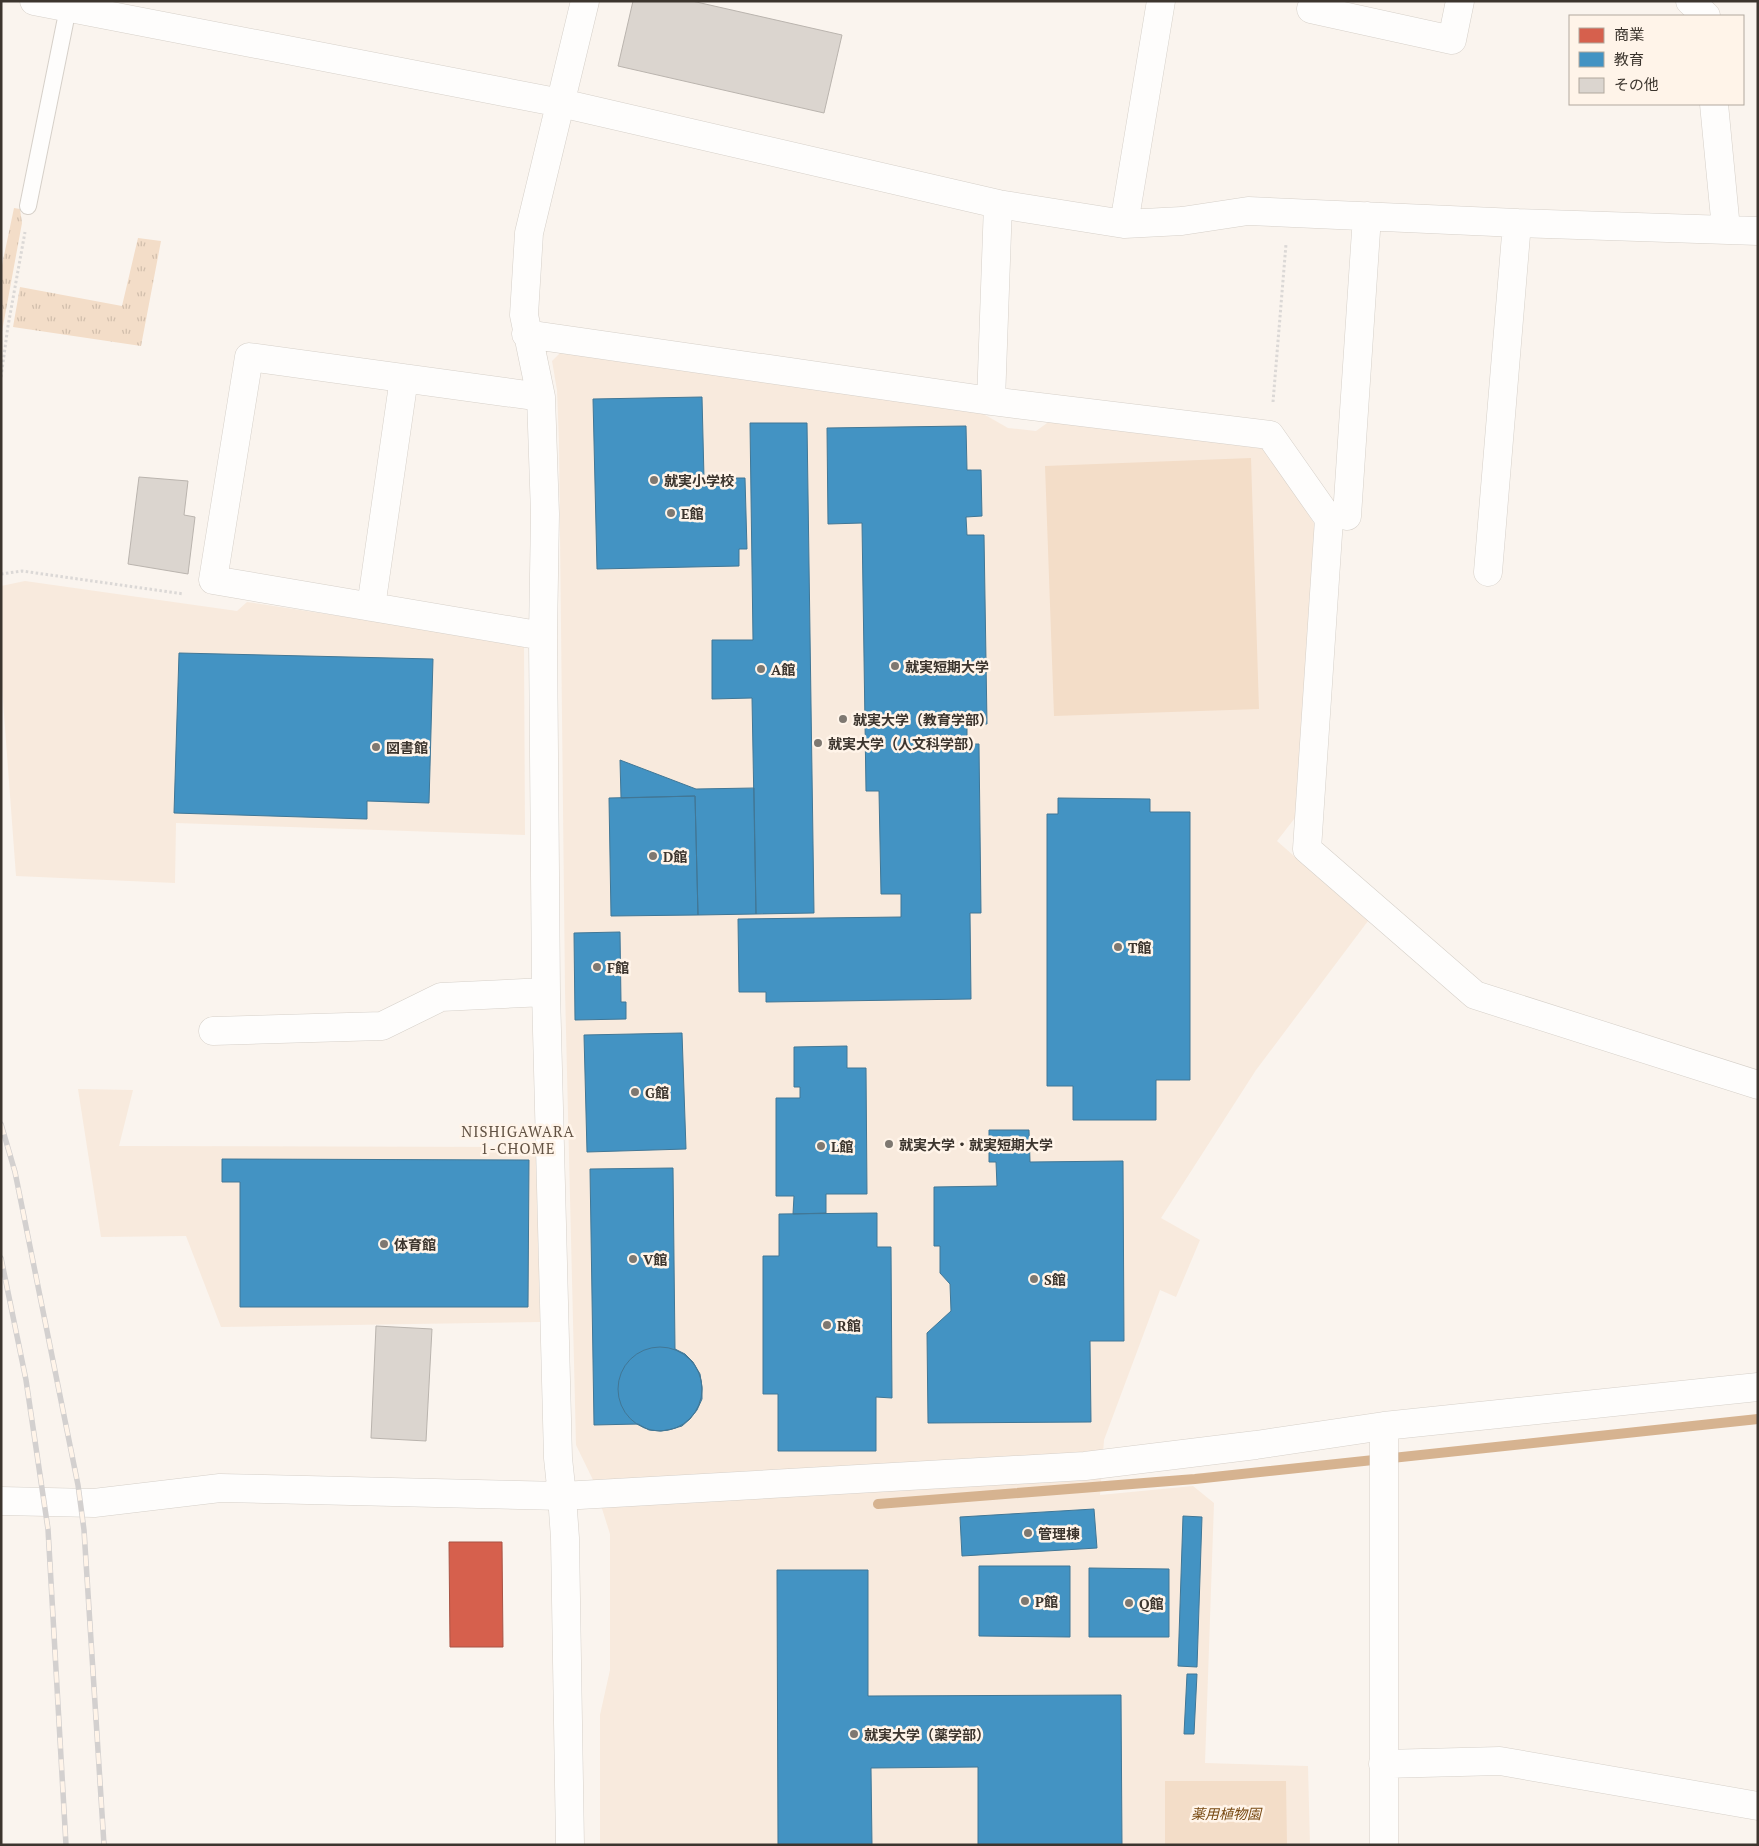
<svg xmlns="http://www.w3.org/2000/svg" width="1759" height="1846" font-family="'PT Serif','Noto Sans JP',serif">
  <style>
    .built { fill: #f8eadd }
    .grass { fill: url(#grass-tufts) }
    .garden { fill: #f3ddc8 }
    .shops { fill: #d6604d; stroke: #a85344 }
    .schools { fill: #4393c3; stroke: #417796 }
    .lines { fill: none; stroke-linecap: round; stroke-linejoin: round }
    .stream { stroke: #d6b390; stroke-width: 10 }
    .building { fill: #dbd5cf; stroke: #bab4ae }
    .lane-casing { stroke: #d6d0c9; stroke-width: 18 }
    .street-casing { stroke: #d6d0c9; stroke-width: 29 }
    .secondary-casing { stroke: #d6d0c9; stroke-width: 29 }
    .path { stroke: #dbd8d6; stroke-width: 3; stroke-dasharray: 2.5 2.5; stroke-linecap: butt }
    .lane { stroke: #fefdfc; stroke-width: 16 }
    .street { stroke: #fefdfc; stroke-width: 28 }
    .secondary { stroke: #fefdfc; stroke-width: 28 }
    .rail-casing { stroke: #d3d0cf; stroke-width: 5.5 }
    .rail { stroke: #fff4e9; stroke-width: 4; stroke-dasharray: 11; stroke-linecap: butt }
    .poi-dot { fill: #7e7871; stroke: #fff4e9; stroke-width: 2 }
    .labels { text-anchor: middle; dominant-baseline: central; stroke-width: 5; stroke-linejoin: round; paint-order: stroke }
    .poi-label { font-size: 14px; font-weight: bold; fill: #3c352e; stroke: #fff4e9; text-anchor: start }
    .park-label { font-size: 14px; font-style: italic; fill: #784912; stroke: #fff4e9 }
    .neighbourhood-label { font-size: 15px; letter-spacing: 1px; fill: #625243; stroke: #fff4e9 }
  </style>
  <defs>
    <pattern id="grass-tufts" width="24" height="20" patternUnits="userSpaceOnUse" patternTransform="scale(1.25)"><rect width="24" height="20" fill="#f3ddc8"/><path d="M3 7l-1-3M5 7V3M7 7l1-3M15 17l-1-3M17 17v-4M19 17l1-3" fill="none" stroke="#d1beac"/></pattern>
  </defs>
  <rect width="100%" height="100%" fill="#faf4ee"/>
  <path class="built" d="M562,351L980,412L1008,428L1036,431L1050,421L1267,449L1320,533L1298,814L1277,841L1368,921L1256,1070L1161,1218L1200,1240L1176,1297L1160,1290L1104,1440L1100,1495L1193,1486L1214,1503L1205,1763L1308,1766L1310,1845H600V1715L610,1670V1534L593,1480L576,1445L565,990L559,443L557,390L552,361Z
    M25,581L237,611L247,602L524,644L525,835L176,823L175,883L16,876L1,674V586Z
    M78,1089L133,1090L119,1146L537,1147L540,1322L221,1327L186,1236L101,1237Z"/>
  <path class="grass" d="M14,208L20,209L22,223L1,337V270Z
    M138,238L161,241L141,346L13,327L20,287L122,306Z"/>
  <path class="garden" d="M1251,458L1259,709L1054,716L1045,466Z
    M1165,1781H1286L1287,1845H1165Z"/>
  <path class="shops" d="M449,1542H502L503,1647H450Z"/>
  <path class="schools" d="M702,397L704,478H745L747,549H739V566L597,569L593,399Z
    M750,423H807L814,913L756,914L752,698L712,699V640H753Z
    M966,426L967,470H981L982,516L966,517L967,535H984L987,724H967V744H979L981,913H970L971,999L766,1002V992H739L738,919L901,917V894H881L879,791H866L862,523L828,524L827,428Z
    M179,653L433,659L429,803L367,801V819L174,813Z
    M620,760L696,789L754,788L756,914L698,915L695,796L621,798Z
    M695,796L698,915L611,916L609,798Z
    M1058,798L1150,799V812H1190V1080H1156V1120H1073V1086H1047V814H1058Z
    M620,932L621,1002H626V1019L575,1020L574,933Z
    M682,1033L686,1149L587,1152L584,1035Z
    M847,1046V1068H866L867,1194H826V1213L793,1214L794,1196H776V1098H800V1087H794V1047Z
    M989,1130H1029L1030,1162L1123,1161L1124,1341H1090L1091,1422L928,1423L927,1333L951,1311L950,1284L940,1273V1246H934V1187L997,1186L996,1162H989Z
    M222,1159L529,1160L528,1307H240V1182H222Z
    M673,1168L675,1349L685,1354L693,1362L700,1374L702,1387V1399L697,1410L690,1419L682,1426L672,1429L661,1431L649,1430L638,1424L594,1425L590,1169Z
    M877,1213V1247H891L892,1398L876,1397V1451H778V1394H763V1256H779V1214Z
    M618 1389a42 42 0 1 1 84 0a42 42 0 1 1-84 0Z
    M1094,1509L1097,1548L962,1556L960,1517Z
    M1183,1516L1202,1517L1197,1667L1178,1666Z
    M979,1566H1070V1637L979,1636Z
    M1089,1568L1169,1569V1637H1089Z
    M777,1570H868V1696L1121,1695L1122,1845H978V1767L871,1768L872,1845H778Z
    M1187,1674H1197L1194,1734H1184Z"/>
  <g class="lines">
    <path class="stream" d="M878,1504L1195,1479L1758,1419"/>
  </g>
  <path class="building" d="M633,1H692L842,35L824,113L618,66Z
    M139,477L188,481L184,515L195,517L188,574L128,564Z
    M376,1326L432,1329L426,1441L371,1438Z"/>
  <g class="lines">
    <defs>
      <path id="lane" d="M28,206L68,8"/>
      <path id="street" d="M34,1L561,103L998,204L1124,224L1182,221L1248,211L1517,223L1758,231
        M1690,1L1706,16
        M1311,9L1452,40L1460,1
        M1714,104L1726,229
        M1124,224L1161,1
        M526,334L991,401L1270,435L1329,519L1307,849L1475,995L1758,1085
        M541,397L249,357L213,580L543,636
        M991,401L998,204
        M1347,516L1367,216
        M1488,572L1517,223
        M371,607L404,378
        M213,1031L382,1026L441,997L546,992
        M562,1496L558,1458L546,992L543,636L545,514L541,397L524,315L529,233L585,1
        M1,1501L94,1503L220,1488L562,1496L1085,1466L1256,1445L1384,1426L1758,1387
        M1383,1764L1500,1761L1758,1806
        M1384,1845V1426"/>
      <path id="secondary" d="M562,1496L565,1538L570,1845"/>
    </defs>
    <use href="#lane" class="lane-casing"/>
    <use href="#street" class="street-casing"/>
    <use href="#secondary" class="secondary-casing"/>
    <path class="path" d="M1,377L8,326L25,232
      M1273,402L1286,244
      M1,574L22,571L184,594"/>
    <use href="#lane" class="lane"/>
    <use href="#street" class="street"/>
    <use href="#secondary" class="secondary"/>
    <defs>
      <path id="rail" d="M1,1124L15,1172L78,1485L84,1530L104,1845
        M1,1258L26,1380L48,1529L66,1845"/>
    </defs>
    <use href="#rail" class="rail-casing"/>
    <use href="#rail" class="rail"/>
  </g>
  <g class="poi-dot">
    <circle cx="654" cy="480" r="5"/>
    <circle cx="671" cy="513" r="5"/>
    <circle cx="895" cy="666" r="5"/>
    <circle cx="761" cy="669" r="5"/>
    <circle cx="843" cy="719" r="5"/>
    <circle cx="818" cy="743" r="5"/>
    <circle cx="376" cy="747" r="5"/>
    <circle cx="653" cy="856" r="5"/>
    <circle cx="1118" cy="947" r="5"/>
    <circle cx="597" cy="967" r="5"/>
    <circle cx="635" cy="1092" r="5"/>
    <circle cx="889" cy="1144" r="5"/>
    <circle cx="821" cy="1146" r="5"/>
    <circle cx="384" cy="1244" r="5"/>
    <circle cx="633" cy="1259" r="5"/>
    <circle cx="1034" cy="1279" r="5"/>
    <circle cx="827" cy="1325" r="5"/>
    <circle cx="1028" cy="1533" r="5"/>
    <circle cx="1025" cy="1601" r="5"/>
    <circle cx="1129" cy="1603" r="5"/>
    <circle cx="854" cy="1734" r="5"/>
  </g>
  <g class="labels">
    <g class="poi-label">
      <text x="664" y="480">就実小学校</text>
      <text x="681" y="513">E館</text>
      <text x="905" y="666">就実短期大学</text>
      <text x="771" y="669">A館</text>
      <text x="853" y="719">就実大学（教育学部）</text>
      <text x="828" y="743">就実大学（人文科学部）</text>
      <text x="386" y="747">図書館</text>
      <text x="663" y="856">D館</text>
      <text x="1128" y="947">T館</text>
      <text x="607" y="967">F館</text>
      <text x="645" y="1092">G館</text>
      <text x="899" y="1144">就実大学・就実短期大学</text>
      <text x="831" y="1146">L館</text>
      <text x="394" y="1244">体育館</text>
      <text x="643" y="1259">V館</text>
      <text x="1044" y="1279">S館</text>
      <text x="837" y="1325">R館</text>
      <text x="1038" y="1533">管理棟</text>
      <text x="1035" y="1601">P館</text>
      <text x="1139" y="1603">Q館</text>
      <text x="864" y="1734">就実大学（薬学部）</text>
    </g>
    <g class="park-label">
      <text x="1226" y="1813">薬用植物園</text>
    </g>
    <g class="neighbourhood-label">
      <text x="518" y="1131">NISHIGAWARA<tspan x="518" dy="17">1-CHOME</tspan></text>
    </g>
  </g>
  <rect width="1759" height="1846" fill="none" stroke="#3c352e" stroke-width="5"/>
  <rect x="1569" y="15" width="175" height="90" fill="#fff4e9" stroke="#b1a89e"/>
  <rect x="1579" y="28" width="25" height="15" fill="#d6604d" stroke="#b1a89e"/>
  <text x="1614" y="40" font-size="15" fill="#3c352e">商業</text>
  <rect x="1579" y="52" width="25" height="15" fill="#4393c3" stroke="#b1a89e"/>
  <text x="1614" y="65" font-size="15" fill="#3c352e">教育</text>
  <rect x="1579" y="78" width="25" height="15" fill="#dbd5cf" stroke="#b1a89e"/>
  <text x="1614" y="90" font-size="15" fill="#3c352e">その他</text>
</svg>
